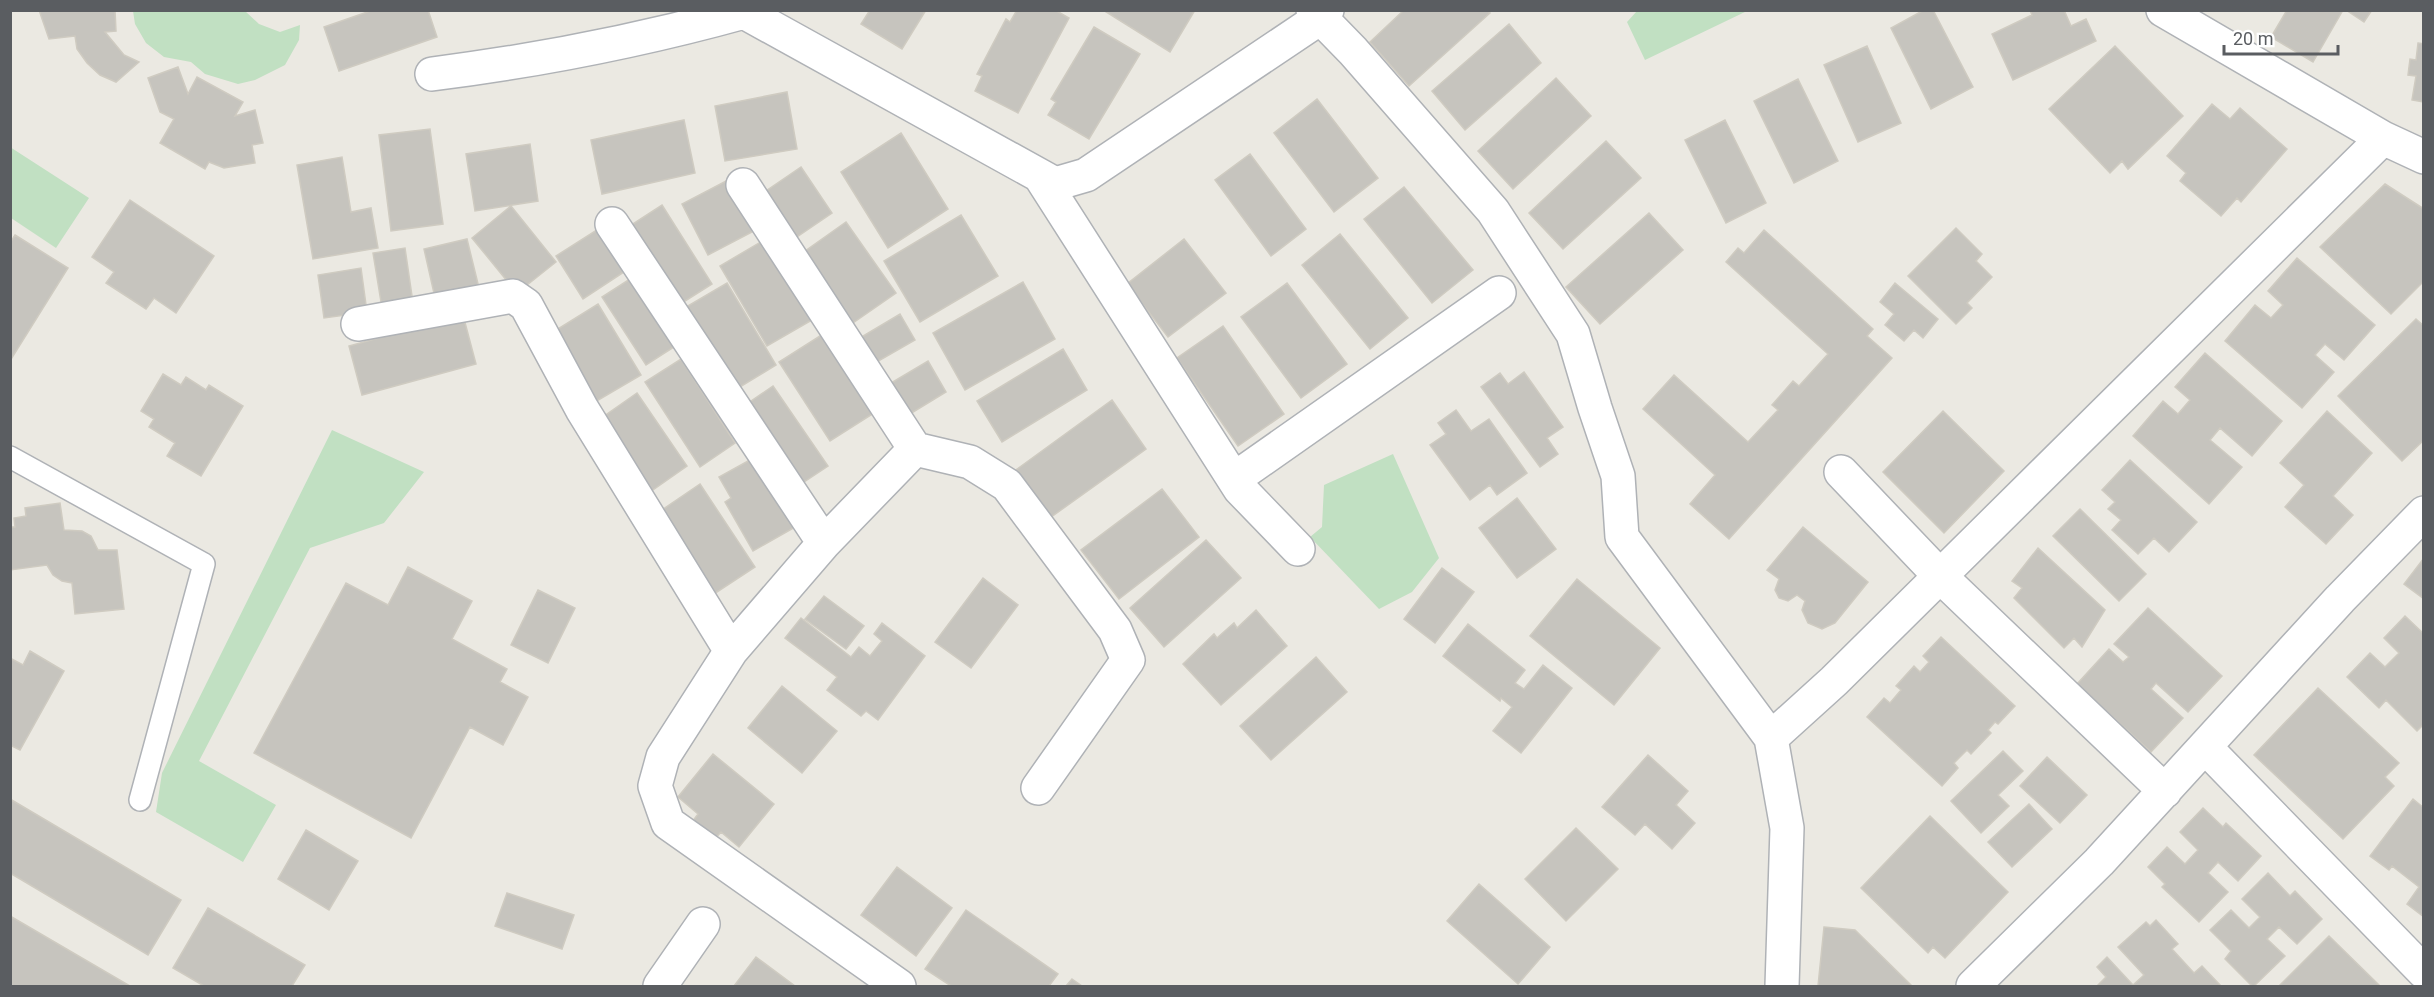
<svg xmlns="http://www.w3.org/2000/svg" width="2434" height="997" font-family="Roboto,sans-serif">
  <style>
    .green { fill: #c1e0c2 }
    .building { fill: #c6c4be; stroke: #cfcbc1; stroke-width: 1.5 }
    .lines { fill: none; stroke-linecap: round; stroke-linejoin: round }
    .service-casing { stroke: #afb2b6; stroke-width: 24 }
    .minor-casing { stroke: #afb2b6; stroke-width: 36 }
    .service { stroke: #fff; stroke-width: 21 }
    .minor { stroke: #fff; stroke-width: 33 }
  </style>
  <rect width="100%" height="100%" fill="#ebe9e2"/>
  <path class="green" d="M133,11H245L259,24L280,32L300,25L299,40L285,65L255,80L238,84L205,74L191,62L164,57L146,43L135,24Z
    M1637,11V10L1747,11L1645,60L1627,22Z
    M10,147L89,198L56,248L11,218Z
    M332,430L424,472L384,523L310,548L199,761L276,805L243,862L156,812L162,773Z
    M1393,454L1439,558L1412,592L1379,609L1310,537L1322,527L1324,485Z"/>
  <path class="building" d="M115,10L116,31L105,32L124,55L139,62L116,82L100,75L87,63L77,49L75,36L49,39L39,10Z
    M373,10H428L437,37L339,71L324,27Z
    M870,10H926L902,49L861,24Z
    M1017,10H1055L1069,18L1018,113L975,91L982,76L977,74L1006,19L1010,22Z
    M1103,10H1195L1170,52Z
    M1404,10H1487L1490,13L1409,86L1370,42Z
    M1924,10H1933L1973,87L1931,109L1891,28Z
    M2030,10H2064L2071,26L2086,19L2096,41L2013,80L1992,34L2032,15Z
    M2287,10H2343L2313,62L2271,37Z
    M2346,10H2372L2364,22Z
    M1509,24L1541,63L1465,130L1432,91Z
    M1094,27L1140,54L1089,139L1048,115L1056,102L1051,99Z
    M2418,43L2424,44V102L2412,100L2416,76L2408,75L2410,59L2416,60Z
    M1867,46L1901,123L1858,142L1824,65Z
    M2115,46L2183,116L2128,169L2122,161L2110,173L2049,109Z
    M178,67L188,94L197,77L243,102L235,116L255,110L263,143L252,145L255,163L224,168L209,162L205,169L160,143L174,119L160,112L148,78Z
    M1556,78L1591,116L1513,189L1478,151Z
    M1798,79L1838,161L1794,183L1754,101Z
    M787,92L797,149L725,161L715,106Z
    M1317,99L1378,178L1334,212L1274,133Z
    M2212,104L2230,119L2240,108L2287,149L2241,202L2237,198L2221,216L2180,181L2186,173L2167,156Z
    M684,120L695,173L602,194L591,140Z
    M1725,120L1766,203L1726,223L1685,140Z
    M430,129L443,224L391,231L379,135Z
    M901,133L948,209L888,248L841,172Z
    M1606,141L1641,178L1563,249L1529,213Z
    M530,144L538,201L475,211L466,154Z
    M1250,154L1306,229L1271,256L1215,180Z
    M342,157L351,212L371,208L378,248L313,259L297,165Z
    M801,167L832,213L791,241L760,195Z
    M728,180L754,231L708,255L682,204Z
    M2385,184L2424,209V281L2391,314L2320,247Z
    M1404,187L1473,270L1432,303L1364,219Z
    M130,200L214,256L176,313L154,298L146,309L106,283L114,272L92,257Z
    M662,205L712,284L671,310L622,231Z
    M511,206L556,262L517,293L472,238Z
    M1649,213L1683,250L1600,324L1566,287Z
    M961,215L998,276L920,322L884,261Z
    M846,222L896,293L850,325L801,254Z
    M603,226L630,268L583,299L556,256Z
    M1956,228L1982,254L1976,261L1992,277L1967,303L1972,308L1956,324L1908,276Z
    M1764,230L1873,329L1867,336L1892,358L1729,539L1690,504L1715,475L1643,409L1674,375L1748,442L1778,410L1772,405L1793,381L1799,386L1828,354L1726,262L1738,248L1744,253Z
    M1340,234L1408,318L1370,349L1302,265Z
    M15,235L68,268L10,361V243Z
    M467,239L480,292L436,302L424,249Z
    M1184,239L1226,293L1168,337L1127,284Z
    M764,240L812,320L767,346L720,266Z
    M405,248L413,303L382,308L373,253Z
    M2297,258L2375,325L2344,360L2325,344L2315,355L2334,372L2302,408L2225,341L2255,305L2271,318L2283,305L2268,291Z
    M361,268L367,312L324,318L318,275Z
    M633,277L677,345L646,365L602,297Z
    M1023,282L1055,339L965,390L933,333Z
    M727,283L776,365L730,393L681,310Z
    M1287,283L1347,364L1301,398L1241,317Z
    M1895,283L1938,319L1923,338L1914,330L1904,341L1885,325L1894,314L1880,302Z
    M598,304L641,375L595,402L553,332Z
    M900,314L915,340L868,367L853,342Z
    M463,315L476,364L362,395L349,346Z
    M2416,319L2424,326V440L2402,461L2338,396Z
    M1223,326L1284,414L1238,446L1177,358Z
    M823,334L874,413L830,441L779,362Z
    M1063,349L1087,390L1002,442L977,401Z
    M2205,353L2282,421L2252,456L2220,428L2210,440L2242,467L2209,504L2133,436L2163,401L2178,414L2190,400L2175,387Z
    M681,359L735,443L700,467L645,382Z
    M928,361L946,392L910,414L891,383Z
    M1524,372L1563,427L1547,438L1558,454L1540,467L1481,387L1500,373L1508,384Z
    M163,374L181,385L186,377L206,390L209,385L243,406L201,476L167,456L175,443L149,427L154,419L141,411Z
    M773,386L828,466L792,490L738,410Z
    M637,393L687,466L650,492L600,419Z
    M1112,400L1146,449L1047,520L1013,472Z
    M1456,410L1471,431L1489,419L1527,473L1497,495L1490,485L1470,500L1430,445L1446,434L1438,423Z
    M1943,411L2004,471L1944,533L1883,472Z
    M2327,411L2372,453L2333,496L2353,515L2326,544L2285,507L2304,485L2280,463Z
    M757,456L797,526L753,551L725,502L731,498L719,477Z
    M2130,460L2197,522L2169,552L2154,538L2138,554L2112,530L2121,520L2108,509L2115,502L2102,490Z
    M700,484L755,567L711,596L656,514Z
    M1162,489L1199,537L1119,599L1081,550Z
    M1517,498L1556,549L1517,578L1479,528Z
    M60,503L64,530L82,531L91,536L98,550H117L124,609L75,614L72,583L62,581L53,575L47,565L10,570V527H15L14,518L26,516L25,508Z
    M2080,509L2146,574L2119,601L2053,536Z
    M1803,527L1868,582L1835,623L1822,629L1808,623L1802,610L1805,601L1797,595L1788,601L1779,598L1775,590L1779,579L1767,570Z
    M1206,540L1241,578L1164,647L1130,608Z
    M2038,548L2105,610L2082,647L2074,638L2064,648L2014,598L2022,588L2012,581Z
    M2424,558V599L2404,584Z
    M408,567L472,601L452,639L507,669L500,682L528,697L503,745L470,727L411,838L254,753L346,583L388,605Z
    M1442,568L1474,592L1435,643L1404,619Z
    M983,578L1018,605L971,668L935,642Z
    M1577,579L1660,648L1614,705L1530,636Z
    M538,590L575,608L548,663L511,645Z
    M824,596L864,626L846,649L805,619Z
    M2148,608L2222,676L2188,712L2156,683L2151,689L2183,718L2151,752L2077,684L2109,649L2123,662L2129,657L2114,644Z
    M1256,610L1287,646L1221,705L1183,664L1214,634L1217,638L1234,623L1237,628Z
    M2405,616L2424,634V724L2417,731L2386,700L2379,708L2347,677L2370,653L2385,667L2399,653L2384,638Z
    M801,618L851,657L859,647L870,656L882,641L874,634L882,623L925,656L878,720L866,711L861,716L827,690L837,677L785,638Z
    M1468,624L1525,670L1515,683L1524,689L1543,665L1572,688L1521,753L1493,731L1512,707L1501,698L1500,701L1443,656Z
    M1941,637L2015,706L1998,724L1995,722L1988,730L1991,733L1971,754L1967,750L1954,763L1958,768L1942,786L1867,717L1884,698L1890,703L1901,690L1896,686L1914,666L1920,672L1929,662L1923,656Z
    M30,651L64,671L20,750L10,745V658L23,665Z
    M1316,657L1347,692L1271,760L1240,726Z
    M782,686L837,731L802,773L748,728Z
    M2318,688L2399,763L2385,777L2394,786L2343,839L2254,755Z
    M2003,751L2023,771L1998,795L2009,806L1981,833L1951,801Z
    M713,754L774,804L739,847L721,832L714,840L692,822L698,814L678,797Z
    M1648,755L1688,791L1676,805L1695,823L1672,849L1645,824L1635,835L1602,807Z
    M2047,757L2087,795L2060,823L2020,786Z
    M10,799L181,900L148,955L10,873Z
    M2413,799L2424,808V917L2407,904L2419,887L2392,866L2389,870L2370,856Z
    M2029,804L2052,829L2012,867L1988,842Z
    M2203,808L2223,827L2226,823L2261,856L2238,881L2218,862L2208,873L2228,892L2199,922L2162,887L2165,884L2148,867L2167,847L2185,864L2198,850L2180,832Z
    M1930,816L2008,892L1945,958L1933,947L1928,953L1861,888Z
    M1576,828L1618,869L1566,921L1525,879Z
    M306,830L358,861L329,910L278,879Z
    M897,867L952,908L916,956L861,915Z
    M2268,873L2290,896L2295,891L2322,919L2297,944L2279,927L2267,939L2285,956L2254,986H2252L2225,959L2231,951L2210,930L2231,910L2249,928L2260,917L2242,899Z
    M1479,884L1550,947L1518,984L1447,921Z
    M507,893L574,915L562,949L495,926Z
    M208,908L305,965L292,986H204L173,968Z
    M966,910L1058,974L1049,986H951L925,969Z
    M10,916L130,986H10Z
    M2156,920L2178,944L2172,949L2194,973L2202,966L2221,986H2097L2106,977L2097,967L2107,957L2133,985L2144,975L2118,947L2146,922L2150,926Z
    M1824,927L1855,930L1912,986H1818Z
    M2329,936L2380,986H2279Z
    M756,957L795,986H734Z
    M1072,979L1082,986H1066Z"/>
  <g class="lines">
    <defs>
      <path id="service" d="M10,457L204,564L140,800"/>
      <path id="minor" d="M1313,10L1353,51L1493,211L1573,334L1595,408L1618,476L1622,537L1771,738L1787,828L1782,986
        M2163,10L2383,138
        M432,74C535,61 643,40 744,12L1055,184L1086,175L1320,18L1327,10
        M1040,176L1240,489L1298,549
        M743,185L915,449L824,543L731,651L663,757L655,786L668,823L899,986
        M612,224L824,543
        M358,324L513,296L526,305L582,409L731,651
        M915,449L970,462L1007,485L1115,630L1128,660L1038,788
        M1841,472L1940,576L2165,791
        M1234,479L1499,293
        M1771,738L1834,681L2383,138L2424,157
        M2205,747L2424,972
        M660,986L703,924
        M1973,986L2099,862L2340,599L2424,513"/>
    </defs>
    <use href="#service" class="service-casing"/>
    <use href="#minor" class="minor-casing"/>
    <use href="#service" class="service"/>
    <use href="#minor" class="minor"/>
  </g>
  <rect width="2434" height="997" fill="none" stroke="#5a5d61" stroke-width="24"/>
  <path d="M2224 45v9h114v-9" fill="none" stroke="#5a5d61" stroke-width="3"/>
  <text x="2233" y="45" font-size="18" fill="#5a5d61" stroke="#ffffff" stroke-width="4.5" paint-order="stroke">20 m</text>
</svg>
